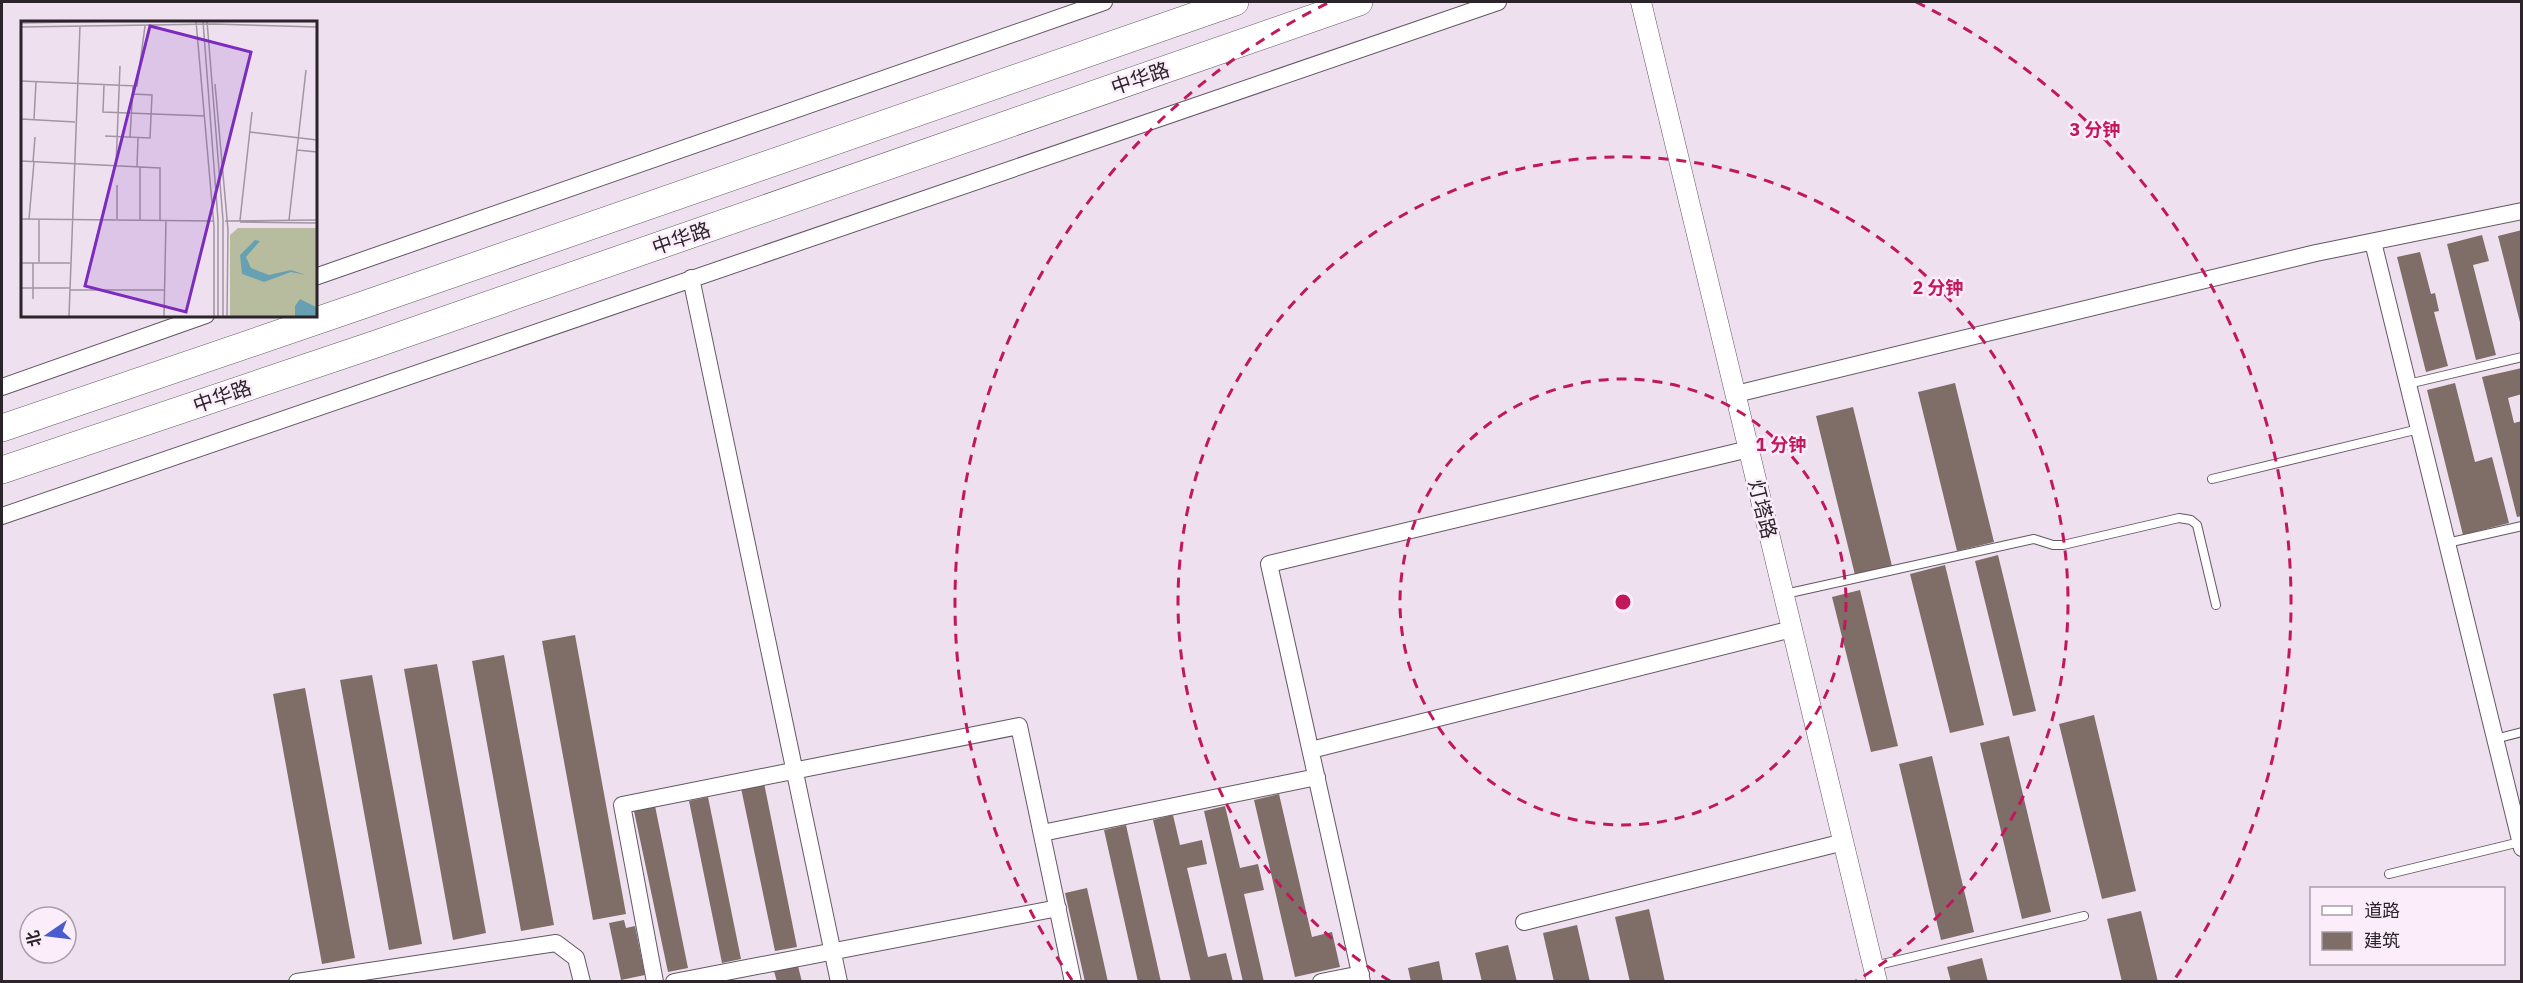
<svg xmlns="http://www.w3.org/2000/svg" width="2523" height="983" font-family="'IBM Plex Sans','Noto Sans SC',sans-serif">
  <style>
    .building { fill: #7f6d68 }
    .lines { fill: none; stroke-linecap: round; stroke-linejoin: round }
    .service-casing { stroke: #635763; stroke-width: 10 }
    .minor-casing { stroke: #635763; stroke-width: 18 }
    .tertiary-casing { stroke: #635763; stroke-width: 21 }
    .trunk-casing { stroke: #635763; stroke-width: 28 }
    .service { stroke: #fff; stroke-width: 8 }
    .minor { stroke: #fff; stroke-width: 16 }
    .tertiary { stroke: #fff; stroke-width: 20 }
    .trunk { stroke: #fff; stroke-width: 27 }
    .ring { fill: none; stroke: #c2185b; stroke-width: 3; stroke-dasharray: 10 8 }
    .labels { text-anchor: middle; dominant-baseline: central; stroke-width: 5; stroke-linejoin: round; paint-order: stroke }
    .street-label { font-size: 20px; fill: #2b252b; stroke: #fcedfb }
    .inset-road { fill: none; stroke: #a095a0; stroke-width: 1.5 }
    .view { fill: #7b2cbf; fill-opacity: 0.15; stroke: #7b2cbf; stroke-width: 3 }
    .inset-edge { fill: none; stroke: #2b252b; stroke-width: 3 }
    .centre { fill: #c2185b; stroke: #fcedfb; stroke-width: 3 }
    .ring-label { font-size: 18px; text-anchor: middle; font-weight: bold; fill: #c2185b; stroke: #fcedfb; stroke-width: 5; stroke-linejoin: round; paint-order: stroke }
  </style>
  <rect width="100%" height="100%" fill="#eee0ee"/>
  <path class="building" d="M2522,230V325L2521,326L2498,236Z
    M2482,235L2489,261L2473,265L2496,355L2476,360L2447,244Z
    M2420,252L2431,294L2435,293L2439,311L2434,312L2448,366L2426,372L2397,257Z
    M2522,368V394L2508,398L2514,423L2522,421V516L2517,517L2482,377Z
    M1955,383L1994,542L1957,551L1918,392Z
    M2455,383L2475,462L2492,457L2509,523L2463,535L2427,390Z
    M1853,407L1892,566L1855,575L1816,416Z
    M1998,555L2036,711L2013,716L1975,561Z
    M1945,565L1984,725L1950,733L1910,574Z
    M1860,590L1898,746L1871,752L1832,597Z
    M575,635L626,914L593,920L542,641Z
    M504,655L554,925L521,931L472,661Z
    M437,664L486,933L453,940L404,669Z
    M372,675L422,944L389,950L340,680Z
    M305,688L355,958L322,964L273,694Z
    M2094,715L2136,891L2102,899L2059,724Z
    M2009,736L2051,912L2022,919L1980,743Z
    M1932,756L1974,932L1941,940L1899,764Z
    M764,783L797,947L775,951L741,788Z
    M1279,794L1312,937L1332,932L1340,967L1295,977L1254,800Z
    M708,797L741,959L722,963L689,801Z
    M655,806L688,968L668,972L634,811Z
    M1225,806L1240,868L1258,864L1264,890L1244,894L1264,982H1243L1204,811Z
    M1173,815L1180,845L1202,840L1207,864L1187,868L1208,957L1226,953L1233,982H1191L1153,820Z
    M1126,825L1161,982H1138L1104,830Z
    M1087,888L1108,982H1085L1065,893Z
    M1649,909L1665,982H1630L1615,917Z
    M2141,911L2158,982H2122L2107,919Z
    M624,920L626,928L635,926L645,975L621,980L609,923Z
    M1577,925L1590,982H1554L1543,933Z
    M1508,945L1517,982H1482L1475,953Z
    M1982,958L1988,982H1951L1947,967Z
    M1439,961L1443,982H1411L1408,968Z
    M798,966L802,982H777L774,971Z"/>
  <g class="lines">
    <defs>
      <path id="service" d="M2408,384L2522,357
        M2212,479L2419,429
        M2447,543L2522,526
        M1785,594L2034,539L2053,545H2063L2179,518L2191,520L2197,525L2216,605
        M2495,739L2522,732
        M2389,874L2520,842
        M1874,966L2084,916"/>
      <path id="minor" d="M2373,242L2522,848
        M315,277L1104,2
        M691,278L839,982
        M2,387L206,315
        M1736,394L2316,253L2522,211
        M2,516L1498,2
        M1311,750L1792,629
        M1042,833L1317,777
        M1524,922L1844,842
        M297,982L556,943L576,958L582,982
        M655,982L622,805L1019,726L1073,982
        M674,982L1058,908
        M1321,982L1361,974
        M1362,982L1269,564L1749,449"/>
      <path id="tertiary" d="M1641,2L1877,982"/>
      <path id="trunk" d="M2,428L360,306L1235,2
        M2,470L373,345L1359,2"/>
    </defs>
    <use href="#service" class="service-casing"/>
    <use href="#minor" class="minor-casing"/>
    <use href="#tertiary" class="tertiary-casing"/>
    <use href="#trunk" class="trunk-casing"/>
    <use href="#service" class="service"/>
    <use href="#minor" class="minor"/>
    <use href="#tertiary" class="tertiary"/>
    <use href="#trunk" class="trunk"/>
  </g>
  <g class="ring">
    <circle cx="1623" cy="602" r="223"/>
    <path d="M1390 981A445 445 0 1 1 1856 981"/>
    <path d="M1072 980A668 668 0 0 1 1330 2M1916 2A668 668 0 0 1 2174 980"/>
  </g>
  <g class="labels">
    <g class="street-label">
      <text transform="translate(1140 78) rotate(-19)">中华路</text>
      <text transform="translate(681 238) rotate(-19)">中华路</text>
      <text transform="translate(222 396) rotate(-19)">中华路</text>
      <text transform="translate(1763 509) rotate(76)">灯塔路</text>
    </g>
  </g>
  <g transform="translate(21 21)">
    <rect width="296" height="296" fill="#eee0ee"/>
    <path d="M217,207H295V295H209V214Z" fill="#b8bc9f"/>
    <path d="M234,219L239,220L225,236L230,247L248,254L270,249L285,254L270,251L243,261L221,253L219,234ZM279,278L295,286V295H274V285Z" fill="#67a0b3"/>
    <path class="inset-road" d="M175,0L193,205V295M182,0L197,199V295M186,0L202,199V295M0,2L99,0M0,6L193,3L296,6M0,60L116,65L124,5M194,63L207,209L206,295M83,64L82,91L184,95M0,98L54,101M13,98L15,61M229,111L296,119M84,115L129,117L131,74L112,73M109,116L112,65M276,129L296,131M0,140L139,147V199M12,141L14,116M95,145L99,45M116,146L117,117M119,146V199M0,198L192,200M8,198L13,141M96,198V164M219,199L231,91M268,199L285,49M204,200L296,199M219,201L296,202M18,241V198M0,242H49M0,267H49M49,269H144M12,278V242M48,295L59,5M143,295L145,199"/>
    <path class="view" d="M129,5L230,31L165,291L64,265Z"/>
    <rect width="296" height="296" class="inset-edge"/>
  </g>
  <circle cx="1623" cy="602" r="9" class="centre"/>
  <g class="ring-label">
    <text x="2095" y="136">3 分钟</text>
    <text x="1938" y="294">2 分钟</text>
    <text x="1781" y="451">1 分钟</text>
  </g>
  <rect width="2523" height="983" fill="none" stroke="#2b252b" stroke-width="6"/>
  <rect x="2310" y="887" width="195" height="78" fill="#fcedfb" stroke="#a89da8" stroke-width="1.5"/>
  <rect x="2322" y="906" width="30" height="9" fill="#ffffff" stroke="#a89da8" stroke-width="1.5"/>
  <text x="2364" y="917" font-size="18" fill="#2b252b">道路</text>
  <rect x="2322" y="932" width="30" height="18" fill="#7f6d68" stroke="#a89da8" stroke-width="1.5"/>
  <text x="2364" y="947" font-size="18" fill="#2b252b">建筑</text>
  <g transform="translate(48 935) rotate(256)"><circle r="28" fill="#fcedfb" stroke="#a89da8" stroke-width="1.5"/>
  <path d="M0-4.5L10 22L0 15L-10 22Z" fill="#485bcf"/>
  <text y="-9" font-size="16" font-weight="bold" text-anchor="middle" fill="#2b252b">北</text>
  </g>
</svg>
